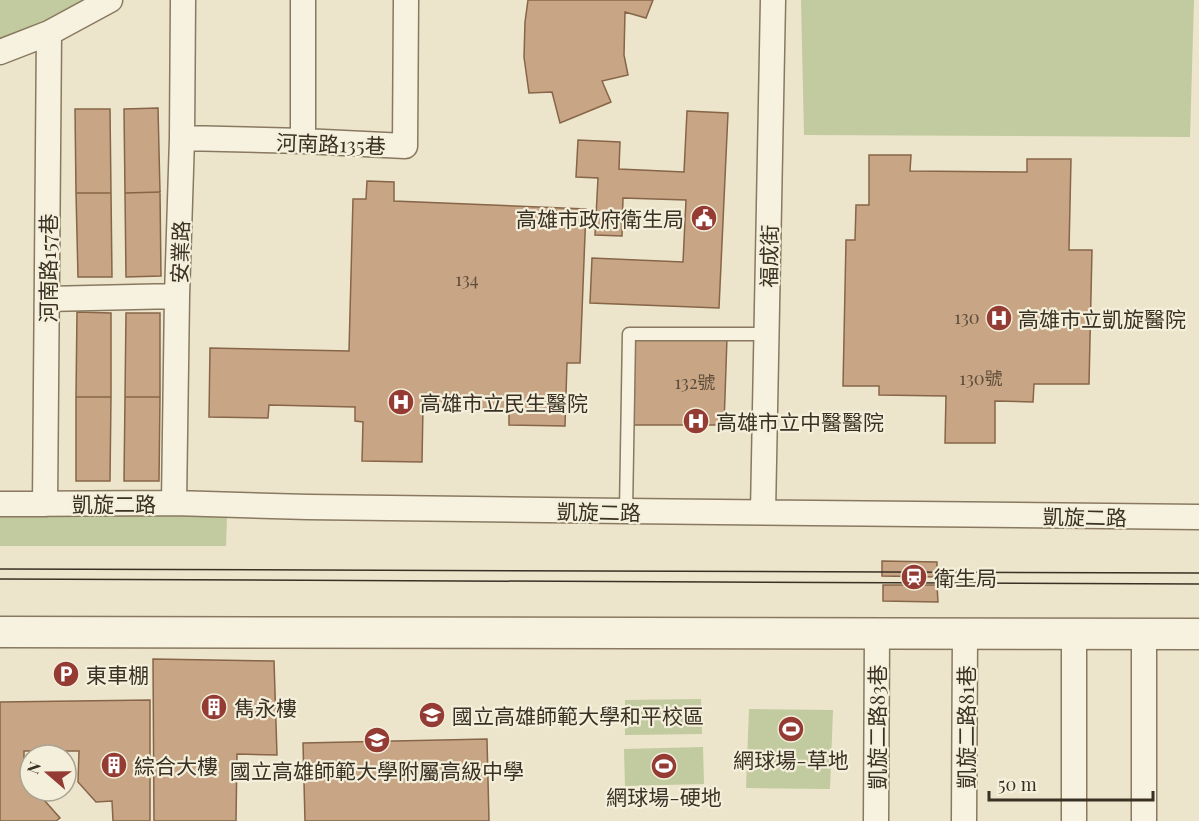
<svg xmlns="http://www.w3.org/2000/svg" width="1199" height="821" font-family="'Playfair Display','Noto Sans TC',serif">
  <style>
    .green { fill: #c2ca9f }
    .building { fill: #c8a584; stroke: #866548; stroke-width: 1.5 }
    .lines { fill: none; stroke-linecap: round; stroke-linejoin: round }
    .service-casing { stroke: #897960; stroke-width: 15 }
    .minor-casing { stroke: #897960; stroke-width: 27 }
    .tertiary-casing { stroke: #897960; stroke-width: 33 }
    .service { stroke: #f7f2df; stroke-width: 12 }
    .minor { stroke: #f7f2df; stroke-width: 24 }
    .tertiary { stroke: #f7f2df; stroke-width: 30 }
    .tram { stroke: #3a3023; stroke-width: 1.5 }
    .labels { text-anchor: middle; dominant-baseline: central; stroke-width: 4.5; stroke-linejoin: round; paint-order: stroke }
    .number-label { font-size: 18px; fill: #5e4d3b }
    .street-label { font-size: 21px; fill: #3a3023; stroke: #f4efdb }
    .poi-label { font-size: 21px; fill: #3a3023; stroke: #f4efdb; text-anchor: start }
  </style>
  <rect width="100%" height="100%" fill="#ece5cb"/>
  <path class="green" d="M0,0H93L0,42Z
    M801,0H1194L1190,137L804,135Z
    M0,514L227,516L226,546H0Z
    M701,699L702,734L625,735V700Z
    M749,709L833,710L830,789L746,788Z
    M703,747L704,784L625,786L624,749Z"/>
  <path class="building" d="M528,0H653L646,18L625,12L624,55L628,75L602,81L611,102L560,123L552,92L529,93L524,57L525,22Z
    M158,108L160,192L125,193L124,109Z
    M75,109H110L111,193H76Z
    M687,111L728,113L719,308L590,303L592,258L683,262L686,200L623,198L622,236L595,235L598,178L576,177L578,140L620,142L619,169L684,172Z
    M869,155H911L910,171L1027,172V159H1071L1069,250H1092L1089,384H1034L1033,402L995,401V443H945L946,396L879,395V386H843L846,240H855L856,205H869Z
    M367,181L394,182V201L586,209L580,363H567L565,426L509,425V409L423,407L422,462L362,461L363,422L355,421V407L269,405L268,418L209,417L210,348L349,351L353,199H366Z
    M160,192L161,276L126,277L125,193Z
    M76,193H111L112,277H78Z
    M77,312L111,313V397H76Z
    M126,313H160V397H125Z
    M727,338L724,425H632L634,339Z
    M76,397H111L110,481H76Z
    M125,397H160L159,481H124Z
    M882,561L937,562V577L882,576Z
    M883,585H937L938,602L883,601Z
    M153,659L274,661L277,755L237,754L236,821H154Z
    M150,700V821H113L112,801L96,802L78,782L79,751H24V778L30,785V791H36L60,818L56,821H0V702Z
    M487,739L489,821H305L303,743Z"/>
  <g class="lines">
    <defs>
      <path id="service" d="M626,511L629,334H767"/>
      <path id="minor" d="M0,52L49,33L110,0
        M182,138L303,141L405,146L406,0
        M303,141V0
        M47,299L177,296
        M174,503L177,296L182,138L183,0
        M0,504L174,503L308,507L626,511L1199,517
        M45,504L49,33
        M763,512L773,0
        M1144,634V821
        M876,821L877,634
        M964,821L965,634
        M1074,821V634"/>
      <path id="tertiary" d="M0,632L1199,634"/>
    </defs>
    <use href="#service" class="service-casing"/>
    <use href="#minor" class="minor-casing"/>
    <use href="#tertiary" class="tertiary-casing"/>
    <use href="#service" class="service"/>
    <use href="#minor" class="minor"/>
    <use href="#tertiary" class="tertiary"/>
    <path class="tram" d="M0,569L1199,573
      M0,579L1199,584"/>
  </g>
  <defs>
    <symbol id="civic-disc" viewBox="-11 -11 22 22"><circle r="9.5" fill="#943b34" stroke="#f4efdb"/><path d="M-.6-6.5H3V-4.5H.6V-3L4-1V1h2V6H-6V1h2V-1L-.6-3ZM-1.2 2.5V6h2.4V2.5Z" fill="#fff"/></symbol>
    <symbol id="hospital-disc" viewBox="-11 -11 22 22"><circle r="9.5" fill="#943b34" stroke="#f4efdb"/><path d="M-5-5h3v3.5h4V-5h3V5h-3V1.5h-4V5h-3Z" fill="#fff"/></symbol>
    <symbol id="station-disc" viewBox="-11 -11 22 22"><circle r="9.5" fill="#943b34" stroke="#f4efdb"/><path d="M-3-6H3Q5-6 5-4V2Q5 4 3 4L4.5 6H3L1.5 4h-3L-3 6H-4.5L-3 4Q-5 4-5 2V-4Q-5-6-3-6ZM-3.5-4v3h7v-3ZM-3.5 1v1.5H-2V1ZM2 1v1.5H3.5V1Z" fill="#fff"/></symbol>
    <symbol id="parking-disc" viewBox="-11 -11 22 22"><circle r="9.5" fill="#943b34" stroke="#f4efdb"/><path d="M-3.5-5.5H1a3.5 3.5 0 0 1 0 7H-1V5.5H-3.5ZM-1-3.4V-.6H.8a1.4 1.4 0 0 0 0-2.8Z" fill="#fff"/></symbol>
    <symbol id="building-disc" viewBox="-11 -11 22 22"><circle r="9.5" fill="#943b34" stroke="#f4efdb"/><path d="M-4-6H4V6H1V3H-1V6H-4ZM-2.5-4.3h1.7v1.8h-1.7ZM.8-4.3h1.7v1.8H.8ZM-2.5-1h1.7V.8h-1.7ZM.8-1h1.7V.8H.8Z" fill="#fff"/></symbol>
    <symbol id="university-disc" viewBox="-11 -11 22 22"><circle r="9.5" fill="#943b34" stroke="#f4efdb"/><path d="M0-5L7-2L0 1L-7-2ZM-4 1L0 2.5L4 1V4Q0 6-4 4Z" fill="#fff"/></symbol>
    <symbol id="stadium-disc" viewBox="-11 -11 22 22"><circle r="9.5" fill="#943b34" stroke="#f4efdb"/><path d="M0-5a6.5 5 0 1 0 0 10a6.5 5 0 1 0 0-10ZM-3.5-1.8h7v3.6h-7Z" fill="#fff"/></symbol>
    <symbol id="school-disc" viewBox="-11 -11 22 22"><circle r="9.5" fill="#943b34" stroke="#f4efdb"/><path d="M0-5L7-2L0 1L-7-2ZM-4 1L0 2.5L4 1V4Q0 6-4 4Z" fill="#fff"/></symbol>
  </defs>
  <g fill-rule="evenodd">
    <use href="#civic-disc" x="689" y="203" width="30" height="30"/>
    <use href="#hospital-disc" x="984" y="303" width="30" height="30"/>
    <use href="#hospital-disc" x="386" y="387" width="30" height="30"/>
    <use href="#hospital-disc" x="681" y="406" width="30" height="30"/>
    <use href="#station-disc" x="899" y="562" width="30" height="30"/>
    <use href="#parking-disc" x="51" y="659" width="30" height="30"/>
    <use href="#building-disc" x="199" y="692" width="30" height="30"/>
    <use href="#university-disc" x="417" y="700" width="30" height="30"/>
    <use href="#stadium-disc" x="776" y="714" width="30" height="30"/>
    <use href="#school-disc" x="362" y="725" width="30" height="30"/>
    <use href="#building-disc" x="99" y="750" width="30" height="30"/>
    <use href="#stadium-disc" x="649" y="751" width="30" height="30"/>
  </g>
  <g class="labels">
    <g class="number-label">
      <text x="467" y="279">134</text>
      <text x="967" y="317">130</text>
      <text x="981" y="378">130號</text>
      <text x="695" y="382">132號</text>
    </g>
    <g class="street-label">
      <text transform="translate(331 143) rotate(2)">河南路135巷</text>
      <text transform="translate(179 252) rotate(-88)">安業路</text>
      <text transform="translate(768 256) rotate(-89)">福成街</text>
      <text transform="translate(47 268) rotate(-90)">河南路157巷</text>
      <text x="114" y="503">凱旋二路</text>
      <text transform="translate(599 511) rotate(1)">凱旋二路</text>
      <text transform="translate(1085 516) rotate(1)">凱旋二路</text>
      <text transform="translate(876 727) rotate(-90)">凱旋二路83巷</text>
      <text transform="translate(965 727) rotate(-90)">凱旋二路81巷</text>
    </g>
    <g class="poi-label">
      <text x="684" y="218" text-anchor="end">高雄市政府衛生局</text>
      <text x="1018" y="318">高雄市立凱旋醫院</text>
      <text x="420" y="402">高雄市立民生醫院</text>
      <text x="716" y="421">高雄市立中醫醫院</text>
      <text x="934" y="577">衛生局</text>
      <text x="86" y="674">東車棚</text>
      <text x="234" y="707">雋永樓</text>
      <text x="452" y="715">國立高雄師範大學和平校區</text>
      <text x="791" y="759" text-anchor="middle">網球場-草地</text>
      <text x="134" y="765">綜合大樓</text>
      <text x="377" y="770" text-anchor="middle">國立高雄師範大學附屬高級中學</text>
      <text x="664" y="796" text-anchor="middle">網球場-硬地</text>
    </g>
  </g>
  <g transform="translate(48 773) rotate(290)"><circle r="28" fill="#f4efdb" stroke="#aaa391" stroke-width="1.5"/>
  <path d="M0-4.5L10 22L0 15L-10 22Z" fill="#943b34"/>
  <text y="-9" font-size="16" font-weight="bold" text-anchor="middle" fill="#3a3023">N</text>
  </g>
  <path d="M989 791v9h164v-9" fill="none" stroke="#3a3023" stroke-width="3"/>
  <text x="998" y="791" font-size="18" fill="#3a3023" stroke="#f4efdb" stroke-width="4.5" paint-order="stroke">50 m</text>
</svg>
